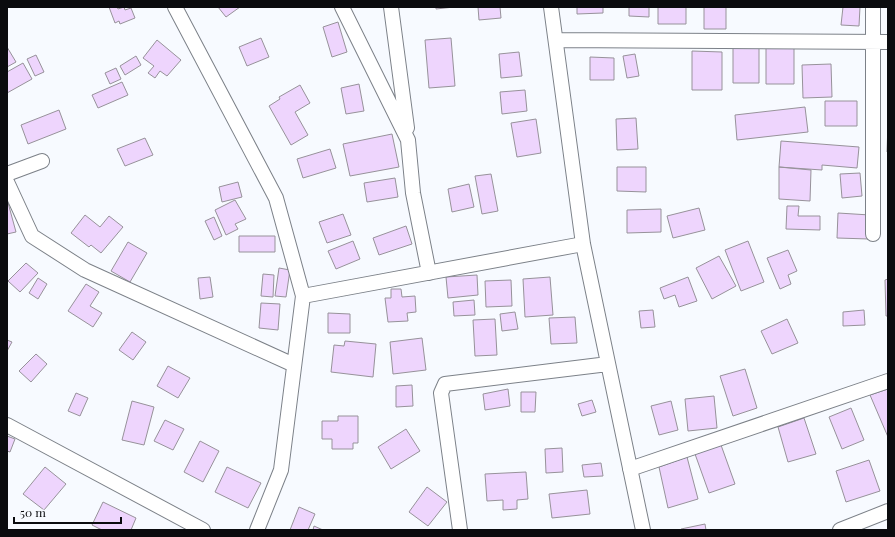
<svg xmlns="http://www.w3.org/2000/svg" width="895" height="537" font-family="'Playfair Display',serif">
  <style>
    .building { fill: #eed5fd; stroke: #97929a }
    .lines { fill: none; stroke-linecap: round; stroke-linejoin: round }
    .street-casing { stroke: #7c8188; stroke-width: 16 }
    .street { stroke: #fff; stroke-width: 14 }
  </style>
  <rect width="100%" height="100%" fill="#f7faff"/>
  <path class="building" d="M109,7H117L118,9L124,7L125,10L131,8L135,18L120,24L119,21L115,23Z
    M218,7H240L226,17Z
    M436,7H454L436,9Z
    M478,7H500L501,18L479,20Z
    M577,7H603V13L577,14Z
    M629,7H649V17L629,16Z
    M658,7H686V24H658Z
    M704,7H726V29H704Z
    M843,7H860L859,26L841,25Z
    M338,22L347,52L332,57L323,27Z
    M261,38L269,57L247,66L239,47Z
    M451,38L455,86L429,88L425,40Z
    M157,40L181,60L167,76L160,71L155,78L148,73L154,66L143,58Z
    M733,46L759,47V83H733Z
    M7,47L16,62L7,67Z
    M766,47H794V84H766Z
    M692,51L722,52V90H692Z
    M519,52L522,76L501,78L499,54Z
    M635,54L639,76L627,78L623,56Z
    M36,55L44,72L35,76L27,59Z
    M136,56L141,65L125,75L120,66Z
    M590,57L614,58V80H590Z
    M23,63L32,79L7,93V72Z
    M831,64L832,97L803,98L802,65Z
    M116,68L121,79L110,84L105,73Z
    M122,82L128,95L98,108L92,95Z
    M359,84L364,111L346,114L341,88Z
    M300,85L310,103L295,112L308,135L291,145L269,106L280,99L279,97Z
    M525,90L527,111L502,114L500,92Z
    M825,101H857V126H825Z
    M805,107L808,132L737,140L735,115Z
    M59,110L66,129L28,144L21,125Z
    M636,118L638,149L617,150L616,119Z
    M536,119L541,153L517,157L511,123Z
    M888,123V152H887Z
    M392,134L399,167L350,176L343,144Z
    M145,138L153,155L125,166L117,149Z
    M781,141L859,147L857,168L822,165V170L779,167Z
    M330,149L336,168L303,178L297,159Z
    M617,167H646V192L617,191Z
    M779,167L811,170L810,201L779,199Z
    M860,173L862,196L842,198L840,174Z
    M491,174L498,211L482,214L475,176Z
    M395,178L398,197L367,202L364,183Z
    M238,182L242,197L222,202L219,187Z
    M469,184L474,207L452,212L448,189Z
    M7,199L16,232L7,234Z
    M235,200L246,219L235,224L238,229L226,235L215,210Z
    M787,206H799L798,216H820V230L786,229Z
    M699,208L705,230L673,238L667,216Z
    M661,209V232L627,233V210Z
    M838,213L870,215L869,239L837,238Z
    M343,214L351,235L327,243L319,222Z
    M85,215L100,227L109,216L123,227L101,253L91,245L89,247L71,233Z
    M214,217L222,236L214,240L205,221Z
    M406,226L412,244L379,255L373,238Z
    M239,236H275V252H239Z
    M353,241L360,259L336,269L328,251Z
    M748,241L764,282L741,291L725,250Z
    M128,242L147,253L130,282L111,271Z
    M788,250L797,271L788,275L791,284L780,289L767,258Z
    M719,256L736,286L712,299L696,268Z
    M26,263L38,273L20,292L8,281Z
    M279,268L290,270L286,297L275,296Z
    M263,274L274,275L273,297L261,296Z
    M477,275L478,295L448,298L446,277Z
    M210,277L213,297L200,299L198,278Z
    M550,277L553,315L525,317L523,279Z
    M688,277L697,301L679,307L675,295L664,299L660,288Z
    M38,278L47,284L38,299L29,293Z
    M888,279V316H886L885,280Z
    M511,280L512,306L486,307L485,281Z
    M86,284L99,292L90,306L102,313L93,327L68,311Z
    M391,289H401L402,297L415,296L416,312L407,313L408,321L388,322L385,298H391Z
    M474,300L475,315L454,316L453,302Z
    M261,303L280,304L278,330L259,328Z
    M653,310L655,327L641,328L639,311Z
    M864,310L865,325L843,326V312Z
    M515,312L518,329L502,331L500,314Z
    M328,313L350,314V333H328Z
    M575,317L577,343L551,344L549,318Z
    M495,319L497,355L475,356L473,320Z
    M787,319L798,343L772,354L761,331Z
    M132,332L146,342L133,360L119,350Z
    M422,338L426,370L393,374L390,342Z
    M7,340L12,342L7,351Z
    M345,341L376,344L373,377L331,372L334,345L344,346Z
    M36,354L47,364L31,382L19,371Z
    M168,366L190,378L178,398L157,386Z
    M745,369L757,408L733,416L720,376Z
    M412,385L413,406L396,407V386Z
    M508,389L510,406L485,410L483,394Z
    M888,389V437L870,395Z
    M521,392H536L535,412H521Z
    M76,393L88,398L80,416L68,411Z
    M714,396L717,428L688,431L685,399Z
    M592,400L596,412L582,416L578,404Z
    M132,401L154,407L144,445L122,440Z
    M671,401L678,430L659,435L651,406Z
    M851,408L864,440L842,449L829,417Z
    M338,416H358V443H353V449H332V439H322V421H338Z
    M804,418L816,454L788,462L778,427Z
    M165,420L184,429L173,450L154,441Z
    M406,429L420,451L391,469L378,447Z
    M7,436L15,439L10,452L7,451Z
    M200,441L219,451L203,482L184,472Z
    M721,445L735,484L709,493L695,454Z
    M562,448L563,472L546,473L545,449Z
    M687,457L698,499L668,508L659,467Z
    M869,460L880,491L846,502L836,471Z
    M601,463L603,476L584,477L582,465Z
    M45,467L66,484L44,510L23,494Z
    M227,467L261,483L248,508L215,492Z
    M526,472L528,499L517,500V509L503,510V500L487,501L485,474Z
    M427,487L447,502L428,526L409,512Z
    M587,490L590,514L552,518L549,494Z
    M103,502L136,518L131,530H102L92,525Z
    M299,507L315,514L308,530H290Z
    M705,524L706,530H681V529Z
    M314,526L323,530H313Z"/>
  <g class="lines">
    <defs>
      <path id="street" d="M175,7L276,198L303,296
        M342,7L408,140L413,193L429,273
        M391,7L407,128
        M551,7L583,244L643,530
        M557,40L888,42
        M7,174L42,161
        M7,182L32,236L85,270L294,365
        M873,234V7
        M7,425L203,530
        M630,469L888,381
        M257,530L281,470L303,296L583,244
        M460,530L441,393L445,384L608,364
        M840,530L888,511"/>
    </defs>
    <use href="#street" class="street-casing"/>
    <use href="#street" class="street"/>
  </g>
  <rect width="895" height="537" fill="none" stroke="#0a0b0e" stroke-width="16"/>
  <path d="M14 517v6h107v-6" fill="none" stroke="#0a0b0e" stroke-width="2"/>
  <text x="20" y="517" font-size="12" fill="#0a0b0e" stroke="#f7faff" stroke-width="3" paint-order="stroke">50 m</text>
</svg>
